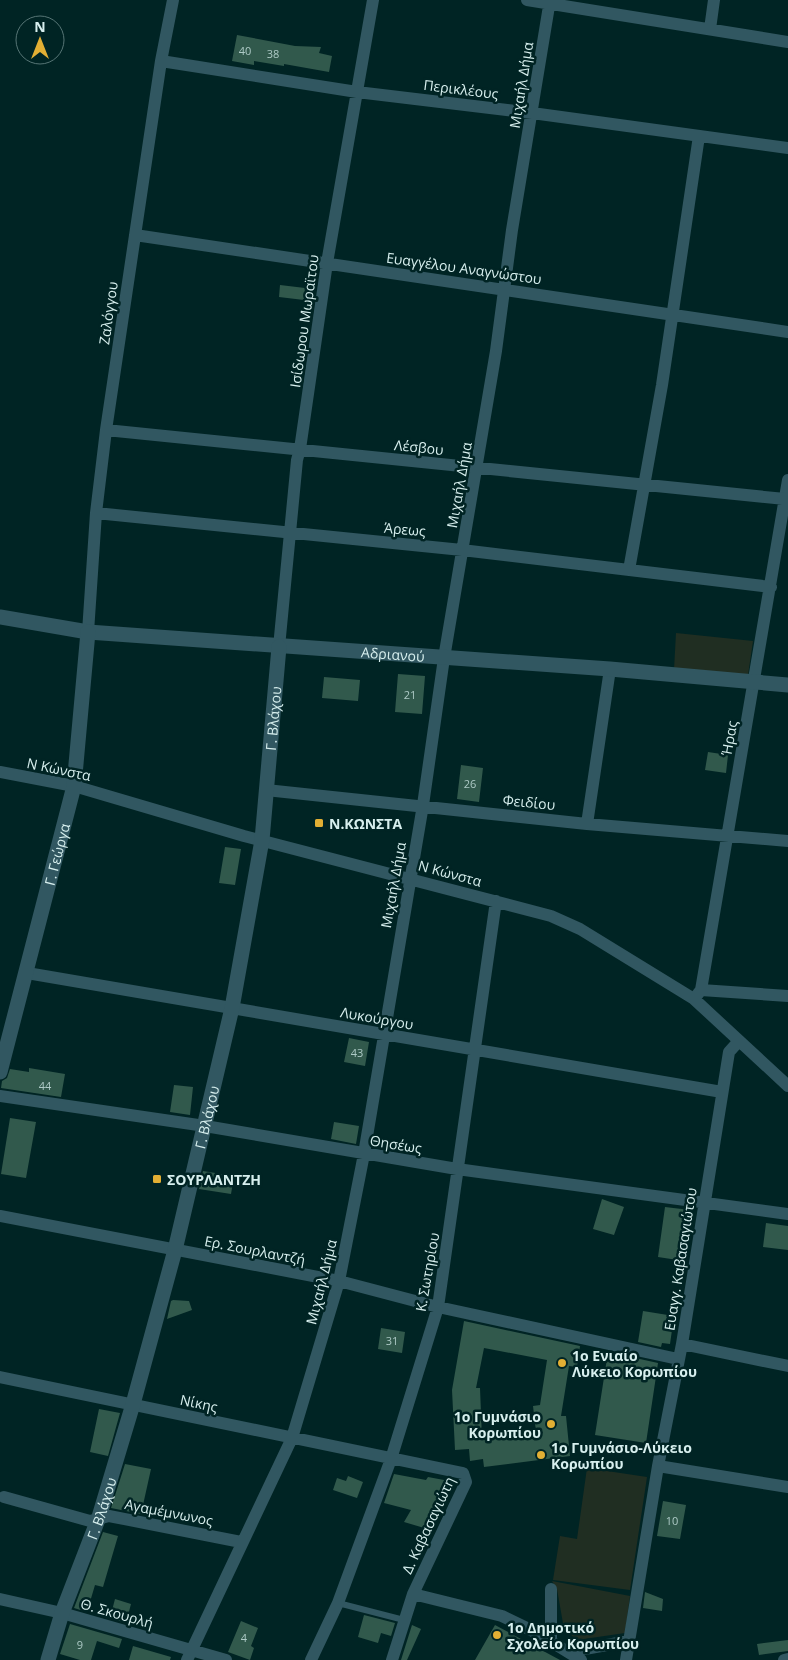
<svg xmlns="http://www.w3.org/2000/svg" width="788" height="1660" font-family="'Open Sans',sans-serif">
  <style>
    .green { fill: #202e22 }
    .building { fill: #31594c; fill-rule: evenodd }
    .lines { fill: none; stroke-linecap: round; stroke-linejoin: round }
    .service { stroke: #315761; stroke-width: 6 }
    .minor { stroke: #315761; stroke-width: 12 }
    .tertiary { stroke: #315761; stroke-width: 15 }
    .poi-dot { fill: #e2af34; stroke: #002424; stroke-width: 2 }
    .labels { text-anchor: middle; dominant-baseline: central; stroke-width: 5; stroke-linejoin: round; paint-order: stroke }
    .number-label { font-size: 11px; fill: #aecac6 }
    .street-label { font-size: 14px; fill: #d7efee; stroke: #002424 }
    .poi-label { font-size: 14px; font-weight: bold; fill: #d7efee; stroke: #002424; text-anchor: start }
  </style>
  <rect width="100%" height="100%" fill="#002424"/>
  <path class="green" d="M676,633L753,641L748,675L674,670Z
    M587,1468L647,1477L630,1590L553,1580L560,1536L577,1539Z
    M552,1581L630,1596L625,1633L577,1640L564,1629L557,1589Z"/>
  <path class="building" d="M237,35L295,46L321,47L319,53L332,56L329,72L284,64V66L254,61V65L232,61Z
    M280,285L305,288L304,300L279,297Z
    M398,674L425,676L422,714L395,712Z
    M324,677L360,680L358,701L322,698Z
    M708,752L728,755L726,773L705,770Z
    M461,765L483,768L479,802L457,799Z
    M225,847L241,849L235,885L219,883Z
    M349,1038L369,1042L365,1066L344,1062Z
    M29,1068L65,1074L61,1097L1,1088L2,1081L7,1078L10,1069L29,1072Z
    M174,1085L193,1087L190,1115L170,1112Z
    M10,1118L36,1122L26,1178L1,1174Z
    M334,1122L359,1126L356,1144L331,1139Z
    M203,1171L234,1176L231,1194L199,1189Z
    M602,1199L624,1207L614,1235L593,1229Z
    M665,1207L690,1210L684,1261L658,1257Z
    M766,1223L788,1226V1250L763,1247Z
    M173,1300L189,1301L192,1310L167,1319L171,1301Z
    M643,1311L674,1316L670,1344L662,1343L661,1347L638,1342Z
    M464,1321L580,1346L577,1367L569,1366L561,1416H566L570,1456L484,1467L483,1459L470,1461L469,1449L455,1450L452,1390ZM484,1348L547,1360L540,1405L533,1406L536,1432L482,1439L480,1388H476Z
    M381,1328L405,1332L402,1353L378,1349Z
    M608,1352L658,1363L646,1443L595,1435Z
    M99,1409L120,1413L108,1456L90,1452Z
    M125,1464L151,1469L141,1514L111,1508Z
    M394,1474L426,1480L428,1477L444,1480L450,1486L431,1530L404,1522L411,1510L384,1503Z
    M348,1476L363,1482L357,1498L333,1490L337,1478L346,1481Z
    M663,1501L686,1505L680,1539L657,1536Z
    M103,1532L118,1536L103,1587L95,1585L87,1612L74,1608Z
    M645,1592L663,1599L662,1611L643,1608Z
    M115,1599L131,1604L126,1623L110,1618Z
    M364,1615L395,1623L391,1636L381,1633L378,1643L358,1637Z
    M241,1621L258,1628L251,1646L254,1648L250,1660L228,1652Z
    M70,1624L122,1639L119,1648L97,1641L91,1660H80L60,1654Z
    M412,1625L421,1629L407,1660H401Z
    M495,1625L560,1660H475Z
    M788,1640V1651L759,1655L757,1644Z
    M133,1646L171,1657L170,1660H129Z"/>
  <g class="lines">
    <path class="service" d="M338,1603L404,1620"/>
    <path class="minor" d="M527,0L788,42
      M710,29L714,0
      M161,61L357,92L532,113L788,148
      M135,235L788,332
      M106,430L785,499
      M96,513L462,550L771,587
      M629,570L662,385L699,136
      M88,632L96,513L106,430L161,61L173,0
      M279,647L297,460L300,449L327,263L373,0
      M0,772L74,786L244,836L551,916L580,929L694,999L788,1086
      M266,790L587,824L788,841
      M587,824L610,669
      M27,973L722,1092
      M701,990L788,996
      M694,999L701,990L788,480
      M0,1096L205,1126L457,1169L788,1214
      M0,1216L339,1281L438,1307L678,1359
      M682,1344L788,1366
      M0,1377L463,1473L466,1482L413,1594L392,1660
      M658,1466L788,1487
      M4,1497L90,1521L109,1516L241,1542
      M551,1589V1642
      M413,1594L502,1616L537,1633L581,1660
      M0,1599L62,1613L226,1660
      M568,1652L629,1641
      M187,1660L292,1438L339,1281L364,1154L423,805L444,658L496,351L512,230L550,0
      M311,1660L338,1603L391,1459L438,1307L496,901
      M626,1660L658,1466L682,1344L729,1052L738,1042
      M784,1660L788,1659"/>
    <g class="tertiary">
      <path id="s1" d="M0,617L88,632L610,669L788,685"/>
      <path id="s2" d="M0,1072L74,786L88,632"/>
      <path id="s3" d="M48,1660L62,1613L99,1517L133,1404L175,1250L232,1008L262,840L279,647"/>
    </g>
  </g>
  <g class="poi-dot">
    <rect x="314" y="818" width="10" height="10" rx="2.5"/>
    <rect x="152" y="1174" width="10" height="10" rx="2.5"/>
    <circle cx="562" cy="1363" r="5"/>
    <circle cx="551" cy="1424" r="5"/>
    <circle cx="541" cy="1455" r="5"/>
    <circle cx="497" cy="1635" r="5"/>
  </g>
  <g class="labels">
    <g class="number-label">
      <text x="245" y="50">40</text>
      <text x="273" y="53">38</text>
      <text x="410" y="694">21</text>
      <text x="470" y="783">26</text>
      <text x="357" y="1052">43</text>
      <text x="45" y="1085">44</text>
      <text x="392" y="1340">31</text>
      <text x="672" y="1520">10</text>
      <text x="244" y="1637">4</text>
      <text x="80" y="1644">9</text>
    </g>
    <g class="street-label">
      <text transform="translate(521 85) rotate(-81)">Μιχαήλ Δήμα</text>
      <text transform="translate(461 89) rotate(7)">Περικλέους</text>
      <text transform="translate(464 268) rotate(8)">Ευαγγέλου Αναγνώστου</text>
      <text transform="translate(108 313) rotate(-82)">Ζαλόγγου</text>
      <text transform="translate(304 321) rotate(-82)">Ισίδωρου Μωραϊτου</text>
      <text transform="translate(419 447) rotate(6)">Λέσβου</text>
      <text transform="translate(459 485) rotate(-80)">Μιχαήλ Δήμα</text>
      <text transform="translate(405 529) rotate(5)">Άρεως</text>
      <text stroke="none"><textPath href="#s1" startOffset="395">Αδριανού</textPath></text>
      <text stroke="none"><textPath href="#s3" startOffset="971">Γ. Βλάχου</textPath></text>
      <text transform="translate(729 738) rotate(-80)">Ήρας</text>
      <text transform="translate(59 769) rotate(12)">Ν Κώνστα</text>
      <text transform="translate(529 802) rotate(6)">Φειδίου</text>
      <text stroke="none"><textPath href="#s2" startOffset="225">Γ. Γεώργα</textPath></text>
      <text transform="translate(450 873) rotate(15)">Ν Κώνστα</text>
      <text transform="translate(393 885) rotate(-80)">Μιχαήλ Δήμα</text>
      <text transform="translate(377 1018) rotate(10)">Λυκούργου</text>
      <text stroke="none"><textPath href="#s3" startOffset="566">Γ. Βλάχου</textPath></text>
      <text transform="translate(396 1144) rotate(9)">Θησέως</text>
      <text transform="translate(255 1250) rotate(11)">Ερ. Σουρλαντζή</text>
      <text transform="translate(680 1259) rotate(-81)">Ευαγγ. Καβασαγιώτου</text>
      <text transform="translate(427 1272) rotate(-80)">Κ. Σωτηρίου</text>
      <text transform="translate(321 1282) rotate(-76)">Μιχαήλ Δήμα</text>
      <text transform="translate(199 1403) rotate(12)">Νίκης</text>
      <text stroke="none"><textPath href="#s3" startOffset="161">Γ. Βλάχου</textPath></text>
      <text transform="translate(169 1512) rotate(11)">Αγαμέμνωνος</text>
      <text transform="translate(428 1525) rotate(-65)">Δ. Καβασαγιώτη</text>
      <text transform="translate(117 1613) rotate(16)">Θ. Σκουρλή</text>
    </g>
    <g class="poi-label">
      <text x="329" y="823">Ν.ΚΩΝΣΤΑ</text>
      <text x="167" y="1179">ΣΟΥΡΛΑΝΤΖΗ</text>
      <text x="572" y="1355">1ο Ενιαίο<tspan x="572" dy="16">Λύκειο Κορωπίου</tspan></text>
      <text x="541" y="1416" text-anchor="end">1ο Γυμνάσιο<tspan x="541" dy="16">Κορωπίου</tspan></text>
      <text x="551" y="1447">1ο Γυμνάσιο-Λύκειο<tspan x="551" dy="16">Κορωπίου</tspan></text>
      <text x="507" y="1627">1ο Δημοτικό<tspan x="507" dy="16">Σχολείο Κορωπίου</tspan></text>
    </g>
  </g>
  <g transform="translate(40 40)"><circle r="24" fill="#002424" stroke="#567575"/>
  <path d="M0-4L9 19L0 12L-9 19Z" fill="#e2af34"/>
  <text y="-8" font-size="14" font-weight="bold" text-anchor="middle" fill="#d7efee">N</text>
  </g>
</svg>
